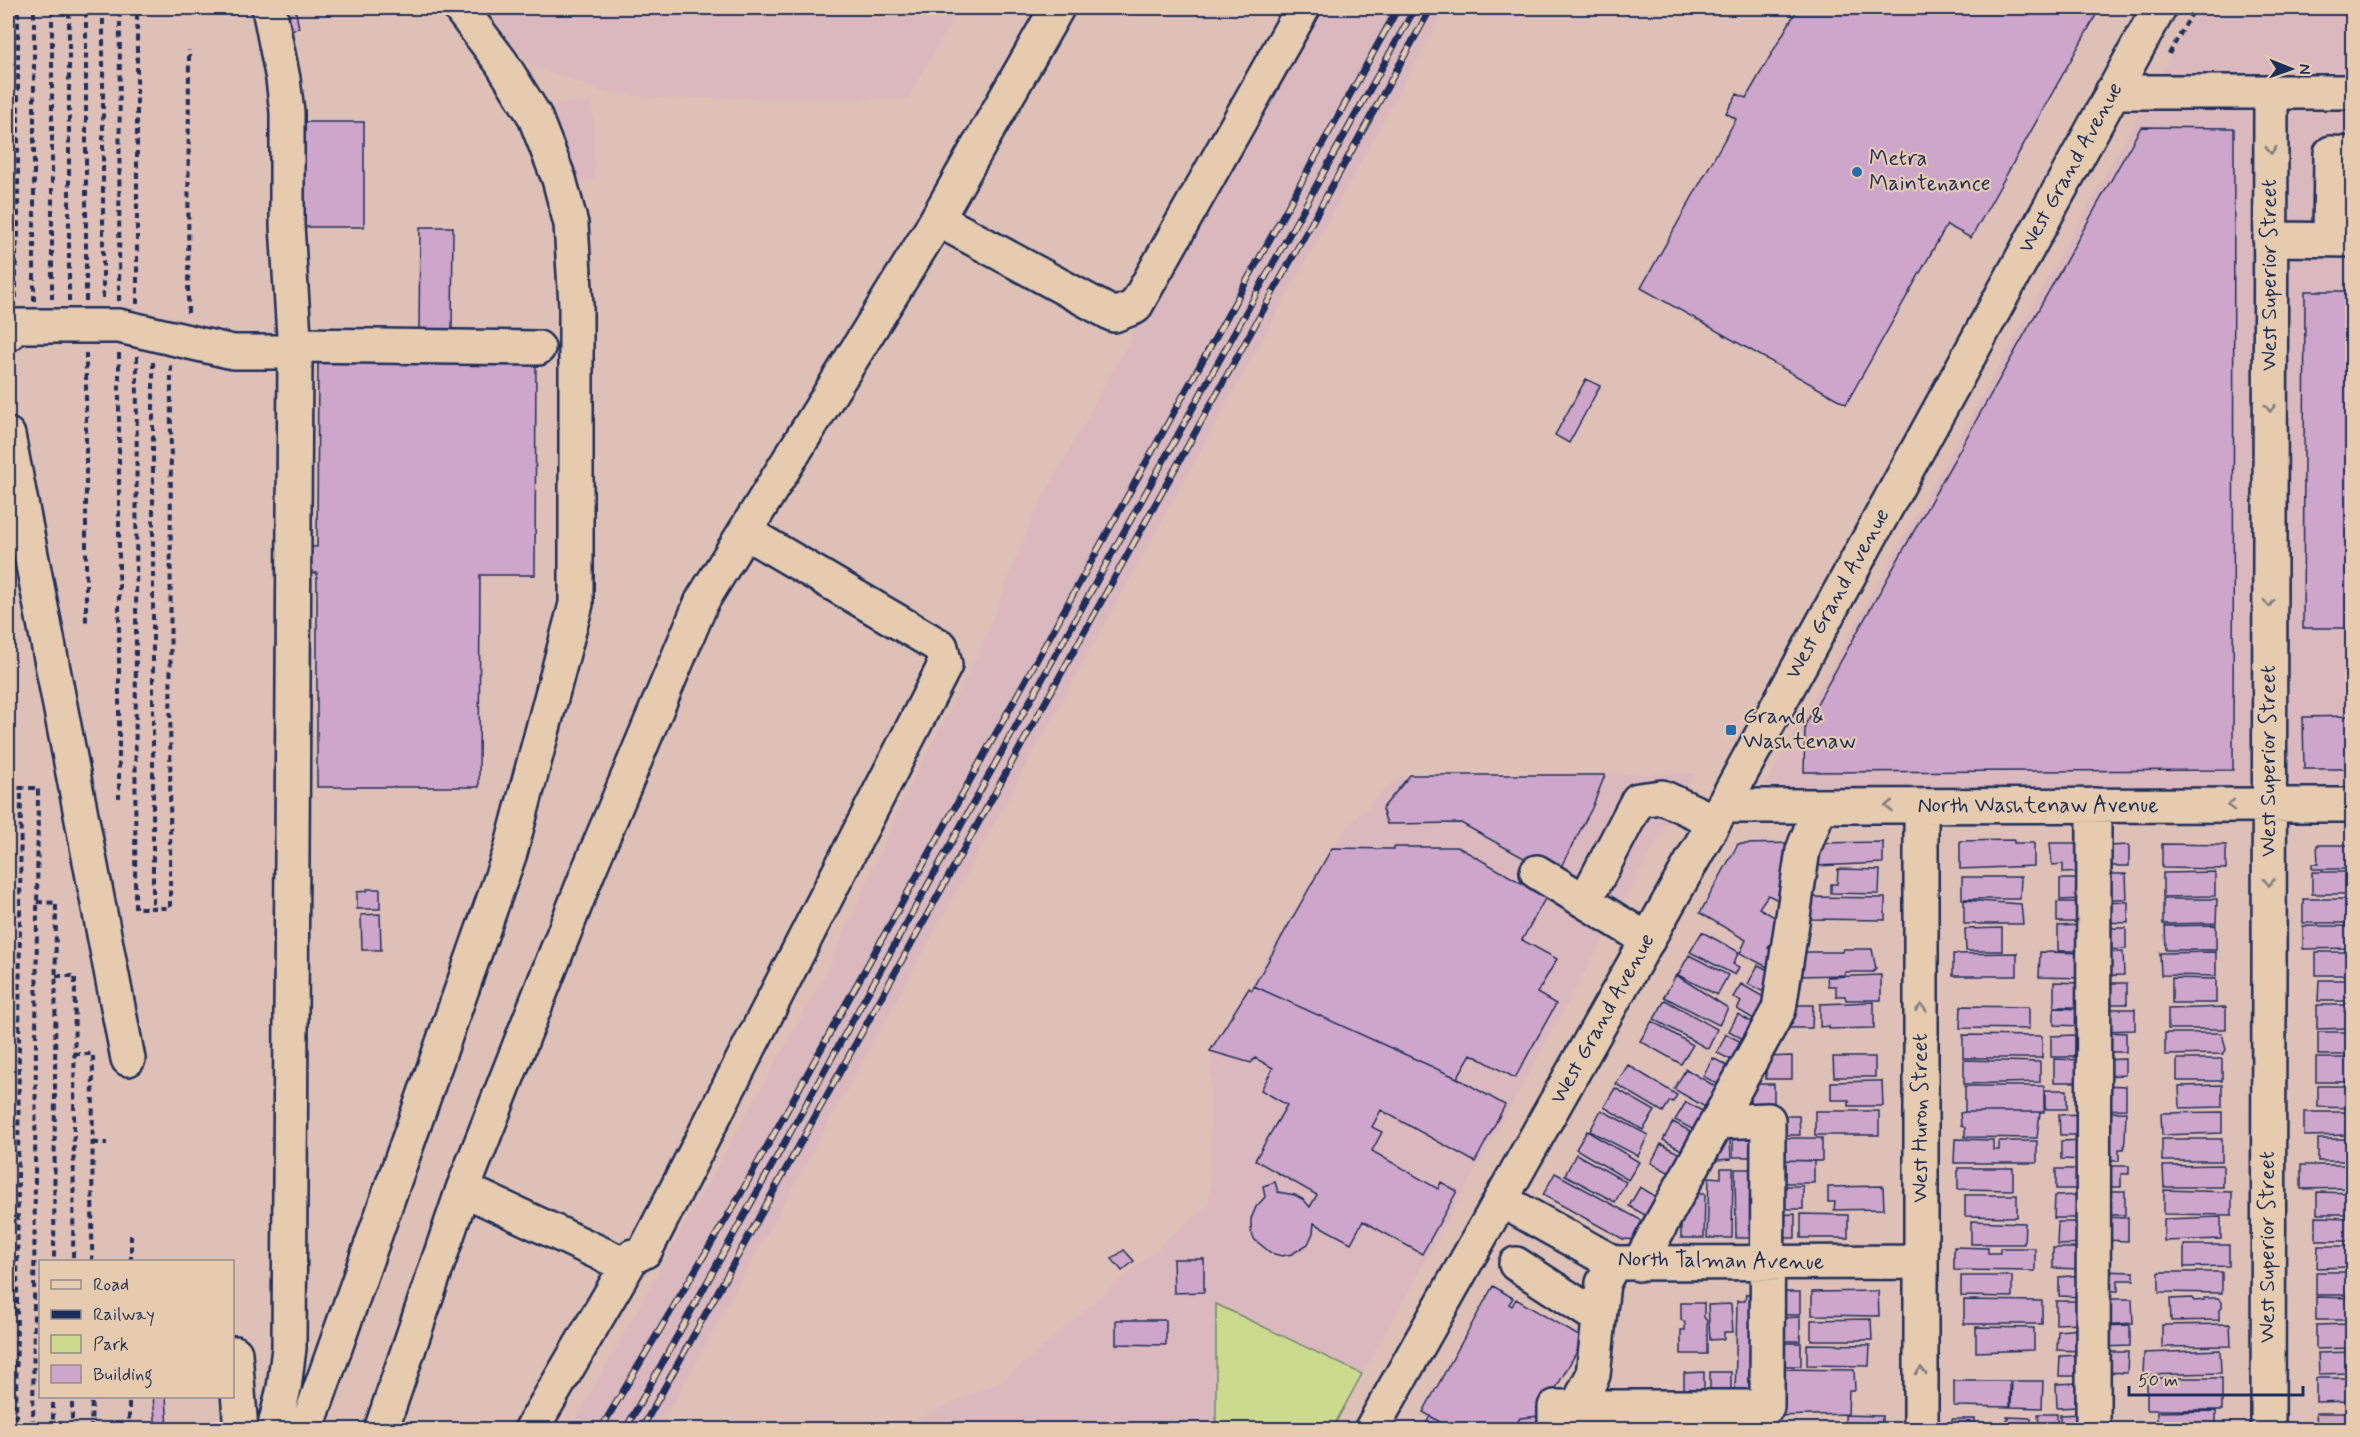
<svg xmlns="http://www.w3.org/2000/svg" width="2360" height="1437" font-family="Mynerve,sans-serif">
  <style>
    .built { fill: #dab8bd }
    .green { fill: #cbda8d; stroke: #738476; stroke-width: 1.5 }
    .building { fill: #cea5cb; stroke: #1b2f5e; stroke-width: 1.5 }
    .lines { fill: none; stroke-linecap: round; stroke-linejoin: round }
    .minor-casing { stroke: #1b2f5e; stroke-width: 38 }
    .major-casing { stroke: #1b2f5e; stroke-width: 38 }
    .path { stroke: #1b2f5e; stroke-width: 4; stroke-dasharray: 6 4.5; stroke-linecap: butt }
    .minor { stroke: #e6cbae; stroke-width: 33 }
    .major { stroke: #e6cbae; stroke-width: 33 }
    .rail-casing { stroke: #1b2f5e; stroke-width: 7 }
    .rail { stroke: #e6cbae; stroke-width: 4.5; stroke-dasharray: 14; stroke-linecap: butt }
    .oneway { stroke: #807d86 }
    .poi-dot { fill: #1f6fb2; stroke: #e6cbae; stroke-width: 2 }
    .labels { text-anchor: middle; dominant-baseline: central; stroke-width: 4.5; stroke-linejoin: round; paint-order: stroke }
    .poi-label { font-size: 22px; fill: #1b2f5e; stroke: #e6cbae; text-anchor: start }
    .street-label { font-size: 22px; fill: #1b2f5e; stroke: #e6cbae }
  </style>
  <rect width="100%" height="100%" fill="#dfc0b7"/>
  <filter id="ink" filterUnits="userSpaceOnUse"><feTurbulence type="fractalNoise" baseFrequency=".0167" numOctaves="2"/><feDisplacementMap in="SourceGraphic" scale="12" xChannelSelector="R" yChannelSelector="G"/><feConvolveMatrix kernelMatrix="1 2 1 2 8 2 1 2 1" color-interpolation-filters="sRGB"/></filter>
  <g filter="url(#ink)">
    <path class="built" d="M484,8H959L907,99L649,98L603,92L529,64Z
      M1311,8H1446L659,1429L570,1430L830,965L909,787L981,649L1032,518Z
      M2198,8H2352V788L1777,794L1766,784Z
      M593,102L595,179L577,181L552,104Z
      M1695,773L1332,1429L894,1430L1005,1379L1209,1204L1211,1050L1332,848L1351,823L1399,776Z"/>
    <path class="green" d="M1216,1304L1362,1374L1332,1429H1216Z"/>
    <path class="building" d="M279,8H295L299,28L284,31Z
      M1798,8H2100L1971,238L1947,225L1846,404L1641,288L1736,119L1726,113L1737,94L1746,98Z
      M301,122H364V227H301Z
      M2141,127L2234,128L2233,770L1804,772L1805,725Z
      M420,227H453L452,333L419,332Z
      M2305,291H2352V628H2303Z
      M318,358L536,359L535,575H480L479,787H317V573H311V547H317Z
      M1586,379L1600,386L1569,443L1555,435Z
      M2352,716V769H2304L2303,717Z
      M1410,775H1605L1592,808L1556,876L1461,823L1387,824L1382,809Z
      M2014,840V843H2034V866L1960,869V841Z
      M1883,842V863L1816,866L1815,843Z
      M1801,843L1790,906L1768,895L1759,908L1783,922L1768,948L1782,955L1779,973L1740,953L1746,940L1700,913L1738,844Z
      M2050,843H2083L2084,872L2063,873V864L2052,865Z
      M2162,844L2226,845V869L2162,868Z
      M2129,845V866H2107V846Z
      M2317,845H2352V869H2312V864H2318Z
      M1394,847H1458L1546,897L1522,940L1557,959L1537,993L1556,1004L1515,1078L1471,1054L1457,1078L1254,986L1332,848L1394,849Z
      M1838,869L1880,870L1879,894L1831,893V884H1837Z
      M2215,872V896L2163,897V873Z
      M2312,872H2352V894H2312Z
      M2101,874H2126L2127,899H2102Z
      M1962,877H2021L2020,899H1962Z
      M2060,879H2083V899L2060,900Z
      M367,889H380V909H357V892L367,891Z
      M1809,897L1885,898V920L1809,919Z
      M2163,899H2217L2216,923L2163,924Z
      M2303,899H2352V923H2303Z
      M1964,900L2021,904L2023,924H1964Z
      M2103,901L2128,902V923L2103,922Z
      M2057,902H2082V922H2057Z
      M380,914L381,950H362L361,915Z
      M2083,925V951H2058V926Z
      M2216,925V950H2166L2165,926Z
      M2303,926H2352V948L2303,949Z
      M2002,928V951H1966L1965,929Z
      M2104,928H2126V949L2104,950Z
      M1702,932L1739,952L1733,964L1739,967L1735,975L1690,952Z
      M1843,949H1872L1876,969L1873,972H1845V975L1798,976V952H1842Z
      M2040,952L2085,953L2084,978L2039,977Z
      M2099,952H2123L2124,975L2099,976Z
      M2216,952V976L2161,975L2160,953Z
      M2316,952H2352V975H2316Z
      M2017,953V976H1953V954Z
      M1689,955L1728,975L1717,995L1678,975Z
      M1758,965L1778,975L1768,994L1748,984Z
      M1676,975L1728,1008L1719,1025L1664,997Z
      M1881,975V1000H1846L1845,996H1836V986H1828L1827,977Z
      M2172,978L2216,979V1003H2172Z
      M2319,980H2352V1001H2318Z
      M2054,982L2081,983V1007H2054Z
      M2105,983H2127V1004H2105Z
      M1741,984L1774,1003L1762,1024L1737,1009L1741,1002L1733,997Z
      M1254,986L1457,1078L1505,1105L1475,1162L1381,1110L1372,1127L1382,1132L1372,1151L1438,1189L1441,1182L1457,1191L1422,1254L1363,1221L1351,1243L1314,1223L1313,1233L1308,1244L1292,1254L1282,1256L1271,1253L1255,1240L1251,1232V1219L1256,1207L1265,1197L1263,1186L1275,1182L1278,1192L1295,1195L1304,1200L1310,1207L1317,1195L1255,1160L1287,1105L1261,1090L1273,1068L1255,1058L1251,1063L1210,1051L1249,988L1252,990Z
      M1665,1000L1717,1029L1708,1049L1654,1019Z
      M1874,1002V1028L1829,1029V1026L1820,1027V1004Z
      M1789,1005H1813L1812,1028H1788Z
      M2317,1005H2352V1028L2317,1029Z
      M1961,1006L2029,1007V1029L1960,1028Z
      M2226,1007V1029H2168V1009Z
      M2054,1008L2082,1009V1026L2054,1025Z
      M2104,1009H2135V1030L2104,1031Z
      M1738,1014L1758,1026L1748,1042L1729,1031Z
      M1652,1021L1693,1045L1681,1064L1640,1041Z
      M2103,1032L2126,1033V1052H2103Z
      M2318,1032H2352V1055H2318Z
      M2165,1033H2222L2226,1050L2223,1054L2165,1055Z
      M1726,1034L1747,1045L1738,1063L1717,1053Z
      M1963,1035L2042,1036V1058H1963Z
      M2075,1035V1057H2051V1036Z
      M1792,1056V1079H1766V1057Z
      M1833,1057H1875V1077H1834Z
      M1713,1058L1733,1069L1723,1087L1703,1076Z
      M2316,1058H2352V1082H2316Z
      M2054,1059L2082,1060V1082H2054Z
      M2125,1059V1075L2101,1076V1060Z
      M2177,1059H2222V1081H2177Z
      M1964,1060L2040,1062V1082L1964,1084Z
      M1628,1065L1677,1095L1673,1102L1670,1101L1663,1112L1616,1084Z
      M1686,1069L1723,1091L1712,1111L1674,1089Z
      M1876,1081H1882L1883,1106H1849V1100H1831V1082Z
      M1750,1084H1774V1107H1750Z
      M2103,1085L2126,1086V1109L2103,1110Z
      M2222,1085V1107L2180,1108L2179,1086Z
      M1965,1086H2044V1112H1965Z
      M2318,1086H2352V1108L2318,1107Z
      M1615,1088L1655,1111L1643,1130L1604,1107Z
      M2045,1090H2067V1109H2045Z
      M1686,1102L1708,1114L1698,1132L1675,1120Z
      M1601,1110L1648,1135L1638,1156L1590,1131Z
      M1815,1111H1879V1135H1815Z
      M1965,1112H2040L2037,1138L1965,1137V1128L1961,1125L1960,1113Z
      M2101,1112H2126L2125,1139L2124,1149H2119V1161H2101Z
      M2222,1112V1133L2162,1135L2161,1113Z
      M2304,1112H2352V1135L2304,1136Z
      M2082,1114L2083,1135H2060L2059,1115Z
      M1775,1116H1799L1800,1135H1775Z
      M1673,1122L1695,1134L1685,1152L1663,1140Z
      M1587,1131L1639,1162L1628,1180L1576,1149Z
      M1733,1132H1759V1157H1733Z
      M1730,1137L1731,1159L1717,1160L1716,1138Z
      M1775,1138H1822V1161L1775,1160Z
      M1955,1139L1993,1140V1150H1999V1141H2037V1163H1954Z
      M2162,1139H2222V1161H2162Z
      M2318,1139H2352V1161H2318Z
      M2084,1140V1160L2061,1159V1141Z
      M1661,1144L1682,1155L1672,1174L1651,1163Z
      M1576,1154L1626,1182L1615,1202L1565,1175Z
      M1775,1160L1814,1161V1183H1775Z
      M2223,1165V1187H2164L2163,1166Z
      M2301,1165H2352V1188L2301,1189Z
      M2102,1166H2129V1174H2121V1187H2102Z
      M1721,1168H1733L1732,1238H1707L1709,1177L1721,1178Z
      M1958,1168H2013V1190L1958,1189Z
      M1735,1169H1758L1759,1238H1736Z
      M2056,1169H2081V1189H2056Z
      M1555,1173L1648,1224L1640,1240L1623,1239L1543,1195Z
      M1776,1186H1803V1209H1776Z
      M1883,1186L1884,1209L1834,1210L1835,1202H1828V1187Z
      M1640,1187L1660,1199L1650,1218L1629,1206Z
      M2164,1190L2232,1192V1215L2164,1214Z
      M2101,1191H2125V1215H2101Z
      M2317,1192L2352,1193V1214H2317Z
      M1690,1194H1705L1704,1238H1681V1205Z
      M1965,1195H2017V1217L1965,1216Z
      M2081,1195V1218H2054L2055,1196Z
      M1795,1214V1238H1775V1215Z
      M1801,1214L1848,1215V1238H1801Z
      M2104,1217L2128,1218V1241L2103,1240Z
      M2221,1217V1239L2164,1241V1219Z
      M2316,1217L2352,1218V1241H2316Z
      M1971,1221L2025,1223L2024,1244H1971Z
      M2058,1222H2083V1244L2057,1245Z
      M2184,1245H2229V1266L2184,1267Z
      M2318,1246H2352V1267L2317,1268Z
      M1954,1247L1988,1248V1253H2000V1248H2035V1271L1954,1270Z
      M2053,1248H2082L2081,1269L2053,1268Z
      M1124,1250L1134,1261L1122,1271L1112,1259Z
      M1173,1259H1204V1292L1174,1293Z
      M2100,1271L2134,1272V1280H2118V1291H2101Z
      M2159,1272H2222V1293L2159,1292Z
      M2316,1272H2352V1295H2316Z
      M2082,1275L2081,1297L2059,1296V1277Z
      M1961,1276H2012V1297L1961,1296Z
      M1493,1286L1513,1298L1509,1304L1512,1306L1516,1299L1584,1339L1540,1416L1520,1418L1513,1430H1453L1423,1412Z
      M1878,1291L1879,1316L1812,1315V1292Z
      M1779,1292H1800V1315H1780Z
      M1758,1293L1757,1400L1735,1399L1737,1301H1745L1746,1294Z
      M2316,1297L2352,1298V1320H2316Z
      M2192,1298L2194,1301L2204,1300V1298H2218L2222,1302V1308L2219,1310V1320L2171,1321L2170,1299Z
      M2103,1299H2132L2133,1323L2102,1325Z
      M1964,1300L2042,1301V1324H1964Z
      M2056,1301H2081L2082,1323L2056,1324Z
      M1681,1303H1704V1317L1707,1321V1354H1681V1330H1685V1323L1681,1319Z
      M1731,1304L1733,1332H1724V1339L1710,1340L1708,1305Z
      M1800,1317V1341H1780V1318Z
      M1871,1319L1872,1340H1811V1320Z
      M1116,1320H1166V1345L1116,1344Z
      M2230,1324L2231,1346L2162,1347V1325Z
      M2352,1324V1348L2316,1349V1325Z
      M2130,1325V1346L2101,1347V1326Z
      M1976,1327L2034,1328V1350L1976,1352Z
      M2080,1329V1351L2057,1350L2058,1331Z
      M1780,1343H1801V1366H1780Z
      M1807,1344L1870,1345L1869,1366L1807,1365Z
      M2220,1350L2221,1373L2143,1375L2144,1353Z
      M2105,1352H2128L2127,1373L2104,1372Z
      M2352,1352V1373L2319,1374L2318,1353Z
      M2082,1355L2081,1376H2059L2060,1356Z
      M1780,1369L1854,1370L1855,1390H1849L1848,1414L1776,1416Z
      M1704,1372V1397H1684V1373Z
      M1710,1372H1731V1398L1710,1397Z
      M2147,1378H2222V1410H2147Z
      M2316,1378H2352V1401L2316,1402Z
      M1954,1381H2010V1407L1954,1406Z
      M2012,1381H2043L2042,1408L2011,1407Z
      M2077,1383L2079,1407L2057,1408L2056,1384Z
      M153,1396H166L168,1430H156Z
      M2216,1411V1430H2157V1412Z
      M2316,1413H2352V1430H2317Z
      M2038,1414H2057V1430H2033V1424H2039Z
      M2082,1414V1430H2060V1415Z
      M1845,1415L1882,1416V1430H1830V1425L1845,1424Z
      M1430,1416L1453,1430H1423Z
      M1540,1416V1430H1513L1520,1418Z
      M1615,1416H1629V1430H1614Z
      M2007,1417L2031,1418V1430H2007Z
      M1568,1418H1588V1430H1568Z
      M1593,1418H1613V1430H1593Z
      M1952,1419H1975V1430H1951Z"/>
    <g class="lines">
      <defs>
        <path id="minor" d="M269,8L283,79L287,112V225L295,352L289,1348L284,1388L274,1430
          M2112,92H2352
          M937,219L1114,315L1135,307L1303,8
          M2270,239L2352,240
          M2330,239L2331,153L2352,154
          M8,334L17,326H119L233,352H295
          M295,345L538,348
          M8,435L128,1059
          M1723,806L2352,805
          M1537,872L1648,940
          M1594,884L1638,800L1662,797L1714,821
          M463,1189L621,1263L645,1251L945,665L941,647L745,532
          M1501,1200L1614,1263L1921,1262
          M1516,1264L1599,1318
          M1639,1264L1779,1009L1803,850L1820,806
          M235,1353L241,1430
          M1577,1407L1593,1375L1603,1283L1614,1263
          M306,1430L510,853L576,604V305L571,224L559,179L534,115L501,62L460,8
          M381,1430L463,1189L588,872L702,601L928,235L1057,8
          M531,1430L633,1256
          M1555,1430V1407H1767L1768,1120L1717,1122
          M1921,1430V806
          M2093,1430L2094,805
          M2268,1430L2271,92"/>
        <path id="major" d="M1371,1430L1723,806L2159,8"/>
      </defs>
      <use href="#minor" class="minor-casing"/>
      <use href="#major" class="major-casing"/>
      <path class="path" d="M2169,54L2195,8
        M8,248H16V298
        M16,248L18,236V8
        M103,298V8
        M52,299V8
        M34,301V8
        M69,301V8
        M86,301V8
        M119,301L120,8
        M137,304V8
        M188,313L189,50
        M86,353V624
        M119,353V798
        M137,356L135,908H170L171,365
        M153,362V907
        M8,788H38L33,1430
        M37,902L56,903L54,1262
        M56,976H75L73,1262
        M74,1054H93L92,1262
        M93,1143H107
        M131,1262V1235
        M16,1430L21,788
        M53,1430V1396
        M72,1430V1396
        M91,1430L92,1396
        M129,1430V1396"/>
      <use href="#minor" class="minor"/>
      <use href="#major" class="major"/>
      <defs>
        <path id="rail" d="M600,1430L739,1197L1398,8
          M625,1430L1415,8
          M641,1430L1431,8"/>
      </defs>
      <use href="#rail" class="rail-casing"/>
      <use href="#rail" class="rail"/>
    </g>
    <defs><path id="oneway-chevron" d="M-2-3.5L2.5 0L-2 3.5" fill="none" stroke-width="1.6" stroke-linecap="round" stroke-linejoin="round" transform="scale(1.5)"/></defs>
    <g class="oneway">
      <use href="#oneway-chevron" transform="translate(2271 150) rotate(90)"/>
      <use href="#oneway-chevron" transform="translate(2270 408) rotate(90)"/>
      <use href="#oneway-chevron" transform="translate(2269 603) rotate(90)"/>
      <use href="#oneway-chevron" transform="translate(2231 805) rotate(180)"/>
      <use href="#oneway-chevron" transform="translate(1889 806) rotate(-180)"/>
      <use href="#oneway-chevron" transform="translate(2269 882) rotate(90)"/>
      <use href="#oneway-chevron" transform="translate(1921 1008) rotate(-90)"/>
      <use href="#oneway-chevron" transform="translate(1921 1371) rotate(-90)"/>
    </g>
  </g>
  <g class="poi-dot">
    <circle cx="1857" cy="172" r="6"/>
    <rect x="1725" y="724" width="12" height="12" rx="3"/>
  </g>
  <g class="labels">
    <g class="poi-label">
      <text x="1869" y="159">Metra<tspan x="1869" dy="25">Maintenance</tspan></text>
      <text x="1743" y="717">Grand &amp;<tspan x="1743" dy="25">Washtenaw</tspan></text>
    </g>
    <g class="street-label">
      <text transform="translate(2071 168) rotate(-61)">West Grand Avenue</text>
      <text transform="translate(2270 275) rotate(-90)">West Superior Street</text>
      <text transform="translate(1838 594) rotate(-61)">West Grand Avenue</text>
      <text transform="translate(2269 761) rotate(-90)">West Superior Street</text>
      <text x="2038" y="806">North Washtenaw Avenue</text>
      <text transform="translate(1603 1019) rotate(-61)">West Grand Avenue</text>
      <text transform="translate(1921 1118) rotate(-90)">West Huron Street</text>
      <text transform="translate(2268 1247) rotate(-90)">West Superior Street</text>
      <text transform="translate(1721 1261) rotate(1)">North Talman Avenue</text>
    </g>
  </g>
  <rect width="2360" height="1437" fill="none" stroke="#e6cbae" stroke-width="30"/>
  <rect x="15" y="15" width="2330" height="1407" fill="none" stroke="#1b2f5e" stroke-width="2" filter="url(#ink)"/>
  <rect x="39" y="1260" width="195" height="138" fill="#e6cbae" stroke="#958d8e" stroke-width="1.5"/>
  <rect x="51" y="1280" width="30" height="9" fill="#e6cbae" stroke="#958d8e" stroke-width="1.5"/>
  <text x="93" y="1290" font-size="18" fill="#1b2f5e">Road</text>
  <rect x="51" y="1310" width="30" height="9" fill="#1b2f5e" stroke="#958d8e" stroke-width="1.5"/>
  <text x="93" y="1320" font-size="18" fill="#1b2f5e">Railway</text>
  <rect x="51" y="1335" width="30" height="18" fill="#cbda8d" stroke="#958d8e" stroke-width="1.5"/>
  <text x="93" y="1350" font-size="18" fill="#1b2f5e">Park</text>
  <rect x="51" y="1365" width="30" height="18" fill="#cea5cb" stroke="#958d8e" stroke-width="1.5"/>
  <text x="93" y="1380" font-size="18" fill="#1b2f5e">Building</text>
  <g transform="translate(2291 69) rotate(91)" stroke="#e6cbae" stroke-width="4.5" paint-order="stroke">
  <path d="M0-4.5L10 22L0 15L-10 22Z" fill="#1b2f5e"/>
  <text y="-9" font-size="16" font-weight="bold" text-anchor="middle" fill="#1b2f5e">N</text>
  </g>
  <path d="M2129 1386v9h174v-9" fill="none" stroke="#1b2f5e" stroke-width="3"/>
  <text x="2138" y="1386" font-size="18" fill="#1b2f5e" stroke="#e6cbae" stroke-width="4.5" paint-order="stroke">50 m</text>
</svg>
